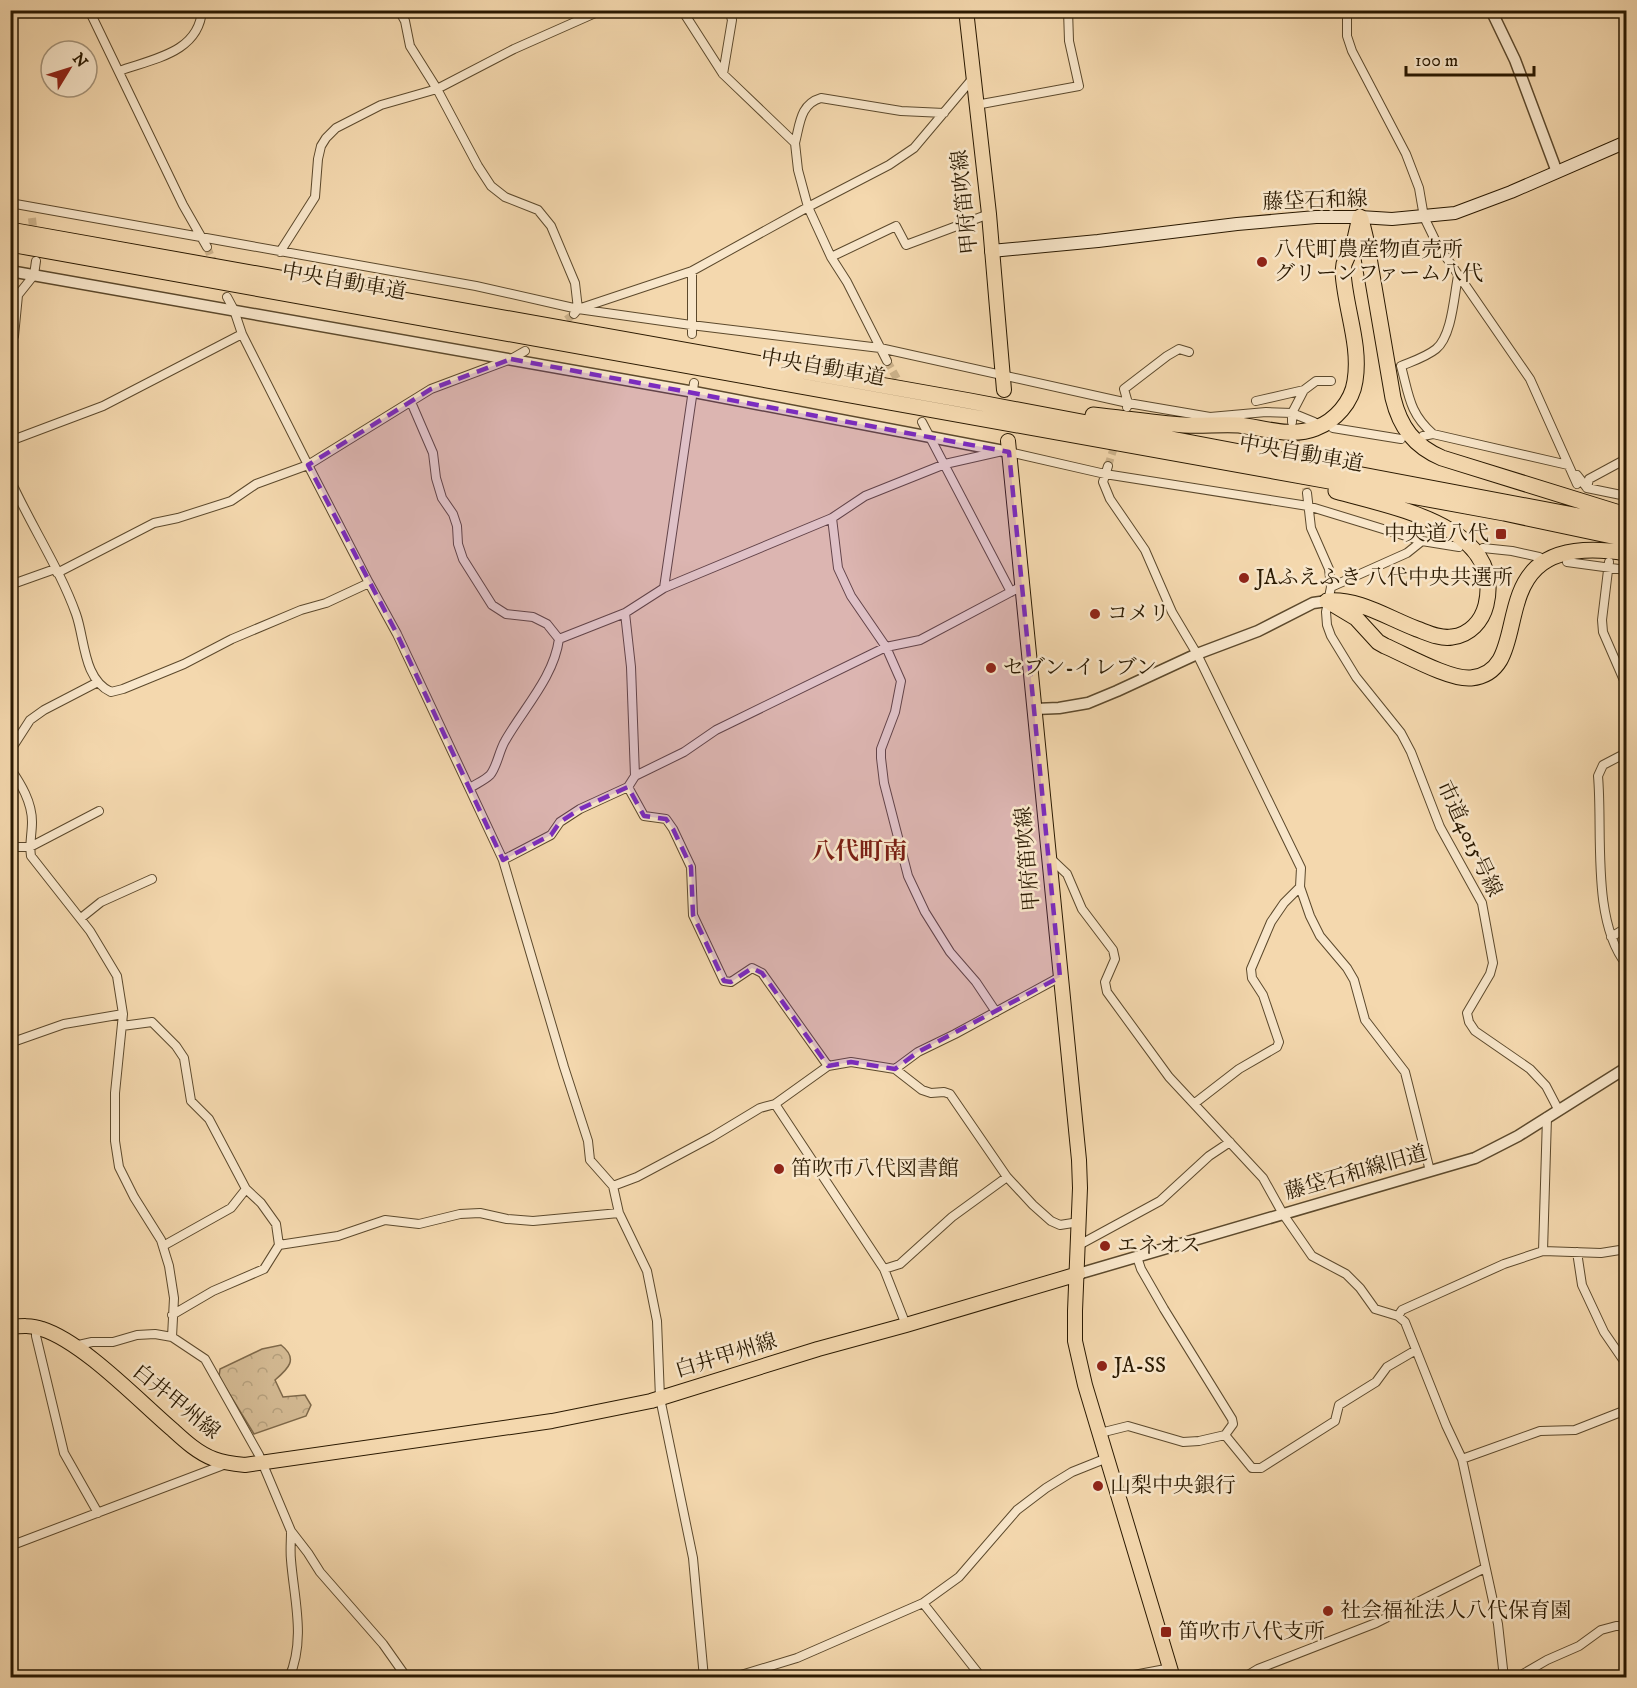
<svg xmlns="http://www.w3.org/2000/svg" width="1637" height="1688" font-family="'IM FELL DW Pica','Noto Serif JP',serif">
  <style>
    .forest { fill: url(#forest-crowns); stroke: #7e6849; stroke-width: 1.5 }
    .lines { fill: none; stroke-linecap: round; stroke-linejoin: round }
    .minor-tunnel { stroke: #ccb28b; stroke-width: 8; stroke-dasharray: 8 4; stroke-linecap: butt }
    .minor-casing { stroke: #5c492c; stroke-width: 10 }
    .tertiary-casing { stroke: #5c492c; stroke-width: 13 }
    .secondary-casing { stroke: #2a1901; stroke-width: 14 }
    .primary-casing { stroke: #2a1901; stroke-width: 16 }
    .motorway-casing { stroke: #2a1901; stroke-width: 17 }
    .minor { stroke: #f8e6ca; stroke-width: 8 }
    .tertiary { stroke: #f8e6ca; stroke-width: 10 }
    .secondary { stroke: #f8e6ca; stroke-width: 12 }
    .primary { stroke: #f4d8ae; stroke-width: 14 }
    .motorway { stroke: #f4d8ae; stroke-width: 15 }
    .marked { fill: #7b2cbf; fill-opacity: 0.2; stroke: #7b2cbf; stroke-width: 4.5; stroke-dasharray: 12 8; stroke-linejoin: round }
    .poi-dot { fill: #8f2418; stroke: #f8e6ca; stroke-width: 2 }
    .labels { text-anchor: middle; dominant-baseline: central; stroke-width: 5; stroke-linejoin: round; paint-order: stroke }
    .street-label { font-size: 21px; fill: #2a1901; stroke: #f8e6ca }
    .poi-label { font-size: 21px; fill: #2a1901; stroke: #f8e6ca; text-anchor: start }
    .quarter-label { font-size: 24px; font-weight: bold; fill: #7a1f14; stroke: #f8e6ca }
  </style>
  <defs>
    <pattern id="forest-crowns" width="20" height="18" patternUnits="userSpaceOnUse" patternTransform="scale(1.5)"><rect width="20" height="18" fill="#d2b891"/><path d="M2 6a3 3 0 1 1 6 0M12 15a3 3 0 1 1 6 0" fill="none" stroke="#b49e7b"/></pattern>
  </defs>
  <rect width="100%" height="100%" fill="#f4d8ae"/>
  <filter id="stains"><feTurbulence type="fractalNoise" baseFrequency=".00333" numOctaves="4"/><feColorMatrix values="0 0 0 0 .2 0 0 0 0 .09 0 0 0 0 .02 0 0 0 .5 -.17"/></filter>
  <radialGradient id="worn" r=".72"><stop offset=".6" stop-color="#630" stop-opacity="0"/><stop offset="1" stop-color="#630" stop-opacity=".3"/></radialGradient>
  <path class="forest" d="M281,1345C299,1359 288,1369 275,1380L283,1397L305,1395L311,1405L306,1416L254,1434L219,1377L220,1369L262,1349Z"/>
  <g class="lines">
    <path class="minor-tunnel" d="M32,218L34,237
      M207,247L216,269
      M557,327L574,314
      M887,361L904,391
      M1293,429L1307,493
      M1108,466L1116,441"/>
    <defs>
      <path id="minor" d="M89,10L183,205L207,247
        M399,10L405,21L410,46L437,89L478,166L491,186L505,197L538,210L551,226L575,283L578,309
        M682,10L723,74L795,143L798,170L808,207L831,257L847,282L887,361
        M1347,10V36L1352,51L1406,154L1419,188L1424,217L1437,244L1530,379L1577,484
        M119,71C152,59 199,53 202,10
        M723,74L732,20L729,10
        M976,105L1079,86L1069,41L1068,10
        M795,143C800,124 800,104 821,98L901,111L944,113
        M10,203L476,286L578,309L691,325L880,348L1128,403L1210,417L1266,412L1292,413L1314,422
        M280,252L315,197L318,159L321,146L326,138L336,128L381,105L437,89L514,49L602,10
        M831,257L896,226L906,245L989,214
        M227,297L234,310L242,334L308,465L369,583L397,634L503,860L564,1067L588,1141L590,1160L613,1186L619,1213L647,1271L657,1321L660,1398L693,1558L704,1678
        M574,314L578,309L692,271L808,207L889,165L914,148L973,78
        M692,334V271
        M10,344L14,336L18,295L34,275L36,261
        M1256,401L1304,390L1316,381H1331
        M411,402L433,453L436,478L442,498L453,514L457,526L458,544L463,559L492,605L506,614L533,617L547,624L559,639C554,677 523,709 505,741C499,751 497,767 490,775C485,780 476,784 470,788
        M1127,407L1128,403L1124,389L1167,356L1179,349L1189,352
        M922,422L1011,592
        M1292,422V413L1304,390
        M1333,428L1401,439
        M1433,434C1409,413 1409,395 1401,366C1413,361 1426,357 1436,349C1452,336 1454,296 1458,276
        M1423,436L1433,434L1568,465
        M10,441L103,406L242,334
        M1009,452L1105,474L1308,506L1422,541L1459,547
        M1108,466L1103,482L1110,499L1145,550L1172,612L1197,654L1301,868L1300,887L1284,903L1271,922L1251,969L1252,978L1263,995L1279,1042L1277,1047L1239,1069L1195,1103
        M1577,475L1587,488L1626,496
        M10,479C30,524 60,569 76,614C85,639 83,679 111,692L123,689L184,664L232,639L301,610L326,603L369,583
        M1587,488L1589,479L1626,459
        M1307,493L1311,528L1329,569L1331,587L1326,612L1327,625L1331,636L1356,677L1401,733L1411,752L1440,827L1482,903L1493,963L1490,974L1467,1013L1469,1022L1475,1031L1530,1069L1546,1086L1558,1109
        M832,518L838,568L851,596L886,647L901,681L895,712L881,749V758L884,783L908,876L925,912L950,952L976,982L996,1012
        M1483,548L1512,551L1539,557
        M1567,562L1626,570
        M1609,562L1602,620L1603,632L1626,685
        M57,573L154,523L178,518L231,501L256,484L308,465L431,389L511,359L525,351
        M10,585L55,569
        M1331,587L1407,553L1422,541
        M664,588L694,383
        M559,639L625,613
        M10,751L30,720L44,710L98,682
        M1626,753L1603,765L1598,776C1603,831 1591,920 1626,964
        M10,768C21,784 32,802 32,822C32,834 29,844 31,856L90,931L117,976L123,1014L115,1093V1141L119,1167L134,1197L161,1240L169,1266L174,1298L172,1337
        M635,776L631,667L625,613L664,588L832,518L865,496L945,464L998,452
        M628,787L644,816L666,819L673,829L691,867L693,915L724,981L731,982L752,968L762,973L828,1066
        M10,845L18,847H30L99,811
        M1049,857L1067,874L1082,909L1113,950L1115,959L1105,982L1107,992L1169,1077L1263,1178L1283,1214L1312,1256L1346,1274L1360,1288L1375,1309L1398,1316L1405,1322L1446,1425L1462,1459L1498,1624L1504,1678
        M503,860L551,835L560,822L580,809L628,787L635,776L684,752L716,730L886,647L920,640L1022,586
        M1300,887L1310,916L1320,936L1347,968L1354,980L1365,1020L1405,1072L1430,1171
        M81,918L101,902L152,879
        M1611,937L1626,928
        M122,1026L152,1022L176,1046L184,1058L191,1101L209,1119L246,1189L261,1203L276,1224L279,1245
        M10,1043L64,1024L123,1014
        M895,1069L918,1052L955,1034L1060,977
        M775,1104L884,1269L906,1325
        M613,1186L637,1177L712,1137L760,1108L775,1104L828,1066L851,1062L895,1069L922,1090L931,1093L944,1092L950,1094L1007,1177L1033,1205L1051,1221L1060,1225L1079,1222
        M1079,1245L1160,1201L1209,1156L1230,1142
        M163,1246L231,1208L246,1189
        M1543,1251L1547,1117
        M1577,1252L1582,1285L1604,1332L1626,1364
        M884,1269L900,1264L952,1217L1007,1177
        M172,1315L213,1291L264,1269L279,1245L338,1236L385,1220L419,1224L460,1214L480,1213L507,1219L533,1221L619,1213
        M1398,1316L1402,1310L1504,1264L1543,1251L1601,1253L1626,1249
        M36,1328V1336L64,1453L98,1513
        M74,1346L92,1342H113L137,1335L155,1334L172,1337L205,1359L259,1455L291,1531L308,1553L320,1572L383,1644L407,1678
        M1100,1433L1128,1426L1183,1442L1199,1441L1225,1435L1233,1424L1232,1419L1164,1309L1141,1269L1137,1257
        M1225,1435L1252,1468H1261L1335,1421L1339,1405L1376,1382L1387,1367L1416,1350
        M1462,1459L1540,1431L1575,1430L1626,1410
        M10,1546L226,1464
        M923,1603L982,1678
        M289,1678C306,1639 294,1599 291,1560C290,1551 291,1541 291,1531
        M731,1678L797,1658L923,1603L959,1577L1017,1510L1046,1488L1072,1472L1107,1458
        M1118,1678L1171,1668
        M1243,1678L1258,1669L1376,1623L1485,1568
        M1516,1678L1547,1660L1579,1646L1601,1630L1616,1626H1626"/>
      <path id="tertiary" d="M1491,10L1515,60L1557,172
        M10,271L694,392L1009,452
        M1035,709L1059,708L1088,703L1117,691L1197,654L1258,631L1313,603L1327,601
        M1078,1274L1475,1158L1518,1136L1626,1068"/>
      <path id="secondary" d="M991,251L1098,241L1237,224L1316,217H1360L1392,219L1455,213L1511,192L1626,142"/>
      <path id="primary" d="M966,10L989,214L1004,390
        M1008,441L1079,1160L1080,1188L1075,1311V1341L1085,1385L1173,1678
        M10,1327C21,1326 32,1325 42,1329C83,1342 139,1401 173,1430C185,1441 198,1453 214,1459C224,1463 234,1464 245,1465L552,1421L651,1401L818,1349L906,1325L1078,1274"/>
      <path id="motorway" d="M1361,219L1366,240L1393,398C1400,427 1414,446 1442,458L1626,515
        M10,230L970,401L1626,525
        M10,244L1357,486L1504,513L1626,539
        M1093,415C1123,418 1153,423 1184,425C1202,426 1221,424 1239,425C1264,428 1291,438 1316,428C1335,421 1352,402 1355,381C1361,345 1345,308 1343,272L1344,264L1355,239L1360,217
        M1327,601C1358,598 1388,618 1417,629C1428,633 1440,639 1452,637C1470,635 1482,621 1486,605C1505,525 1390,507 1336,491
        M1331,603L1356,618L1378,642L1385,646C1406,655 1450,680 1471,678C1544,671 1468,528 1626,553"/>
    </defs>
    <use href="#minor" class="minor-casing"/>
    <use href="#tertiary" class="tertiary-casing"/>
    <use href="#secondary" class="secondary-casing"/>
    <use href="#primary" class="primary-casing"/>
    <use href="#motorway" class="motorway-casing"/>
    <use href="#minor" class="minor"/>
    <use href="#tertiary" class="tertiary"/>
    <use href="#secondary" class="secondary"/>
    <use href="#primary" class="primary"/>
    <use href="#motorway" class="motorway"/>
  </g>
  <path class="marked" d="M511,359L1009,452L1060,977L918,1052L895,1069L851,1062L828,1066L762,973L752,968L731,982L724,981L693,915L691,867L673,829L666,819L644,816L628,787L580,809L560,822L551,835L503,860L397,634L308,465L431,389Z"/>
  <g class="poi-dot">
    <circle cx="1262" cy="262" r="6"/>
    <rect x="1495" y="528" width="12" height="12" rx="3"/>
    <circle cx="1244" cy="578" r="6"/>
    <circle cx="1095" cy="614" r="6"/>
    <circle cx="991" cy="668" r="6"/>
    <circle cx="779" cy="1169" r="6"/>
    <circle cx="1105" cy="1246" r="6"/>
    <circle cx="1102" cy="1366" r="6"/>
    <circle cx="1098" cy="1486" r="6"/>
    <circle cx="1328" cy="1611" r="6"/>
    <rect x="1160" y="1626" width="12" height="12" rx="3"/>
  </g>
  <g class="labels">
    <g class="street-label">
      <text transform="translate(1315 201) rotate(-2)">藤垈石和線</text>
      <text transform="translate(965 202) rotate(-96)">甲府笛吹線</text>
      <text transform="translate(344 282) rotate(10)">中央自動車道</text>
      <text transform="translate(823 368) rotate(10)">中央自動車道</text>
      <text transform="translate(1301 454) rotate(10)">中央自動車道</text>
      <text transform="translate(1469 839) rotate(65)">市道4015号線</text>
      <text transform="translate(1028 859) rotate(-95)">甲府笛吹線</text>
      <text transform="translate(1356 1173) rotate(-16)">藤垈石和線旧道</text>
      <text transform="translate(726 1356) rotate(-17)">白井甲州線</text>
      <text transform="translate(176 1402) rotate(39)">白井甲州線</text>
    </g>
    <g class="poi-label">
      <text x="1274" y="250">八代町農産物直売所<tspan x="1274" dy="24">グリーンファーム八代</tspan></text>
      <text x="1489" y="534" text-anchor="end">中央道八代</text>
      <text x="1256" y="578">JAふえふき 八代中央共選所</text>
      <text x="1107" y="614">コメリ</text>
      <text x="1003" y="668">セブン-イレブン</text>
      <text x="791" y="1169">笛吹市八代図書館</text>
      <text x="1117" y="1246">エネオス</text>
      <text x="1114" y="1366">JA-SS</text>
      <text x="1110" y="1486">山梨中央銀行</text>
      <text x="1340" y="1611">社会福祉法人八代保育園</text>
      <text x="1178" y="1632">笛吹市八代支所</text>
    </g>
    <g class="quarter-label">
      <text x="859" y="852">八代町南</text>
    </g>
  </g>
  <rect width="1637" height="1688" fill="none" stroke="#f4d8ae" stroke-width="36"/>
  <rect x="12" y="12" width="1613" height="1664" fill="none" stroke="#2a1901" stroke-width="3"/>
  <rect x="18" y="18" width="1601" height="1652" fill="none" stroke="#2a1901" stroke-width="1.5"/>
  <g transform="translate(69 69) rotate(52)"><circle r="28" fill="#f8e6ca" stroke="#a6947a" stroke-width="1.5"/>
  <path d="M0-4.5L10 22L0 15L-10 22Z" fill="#8f2418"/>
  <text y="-9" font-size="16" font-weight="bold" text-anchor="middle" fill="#2a1901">N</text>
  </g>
  <path d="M1406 66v9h128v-9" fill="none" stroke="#2a1901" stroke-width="3"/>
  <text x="1415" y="66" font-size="18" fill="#2a1901" stroke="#f8e6ca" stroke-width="4.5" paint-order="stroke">100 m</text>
  <rect width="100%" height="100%" filter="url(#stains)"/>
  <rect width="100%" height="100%" fill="url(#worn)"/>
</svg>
